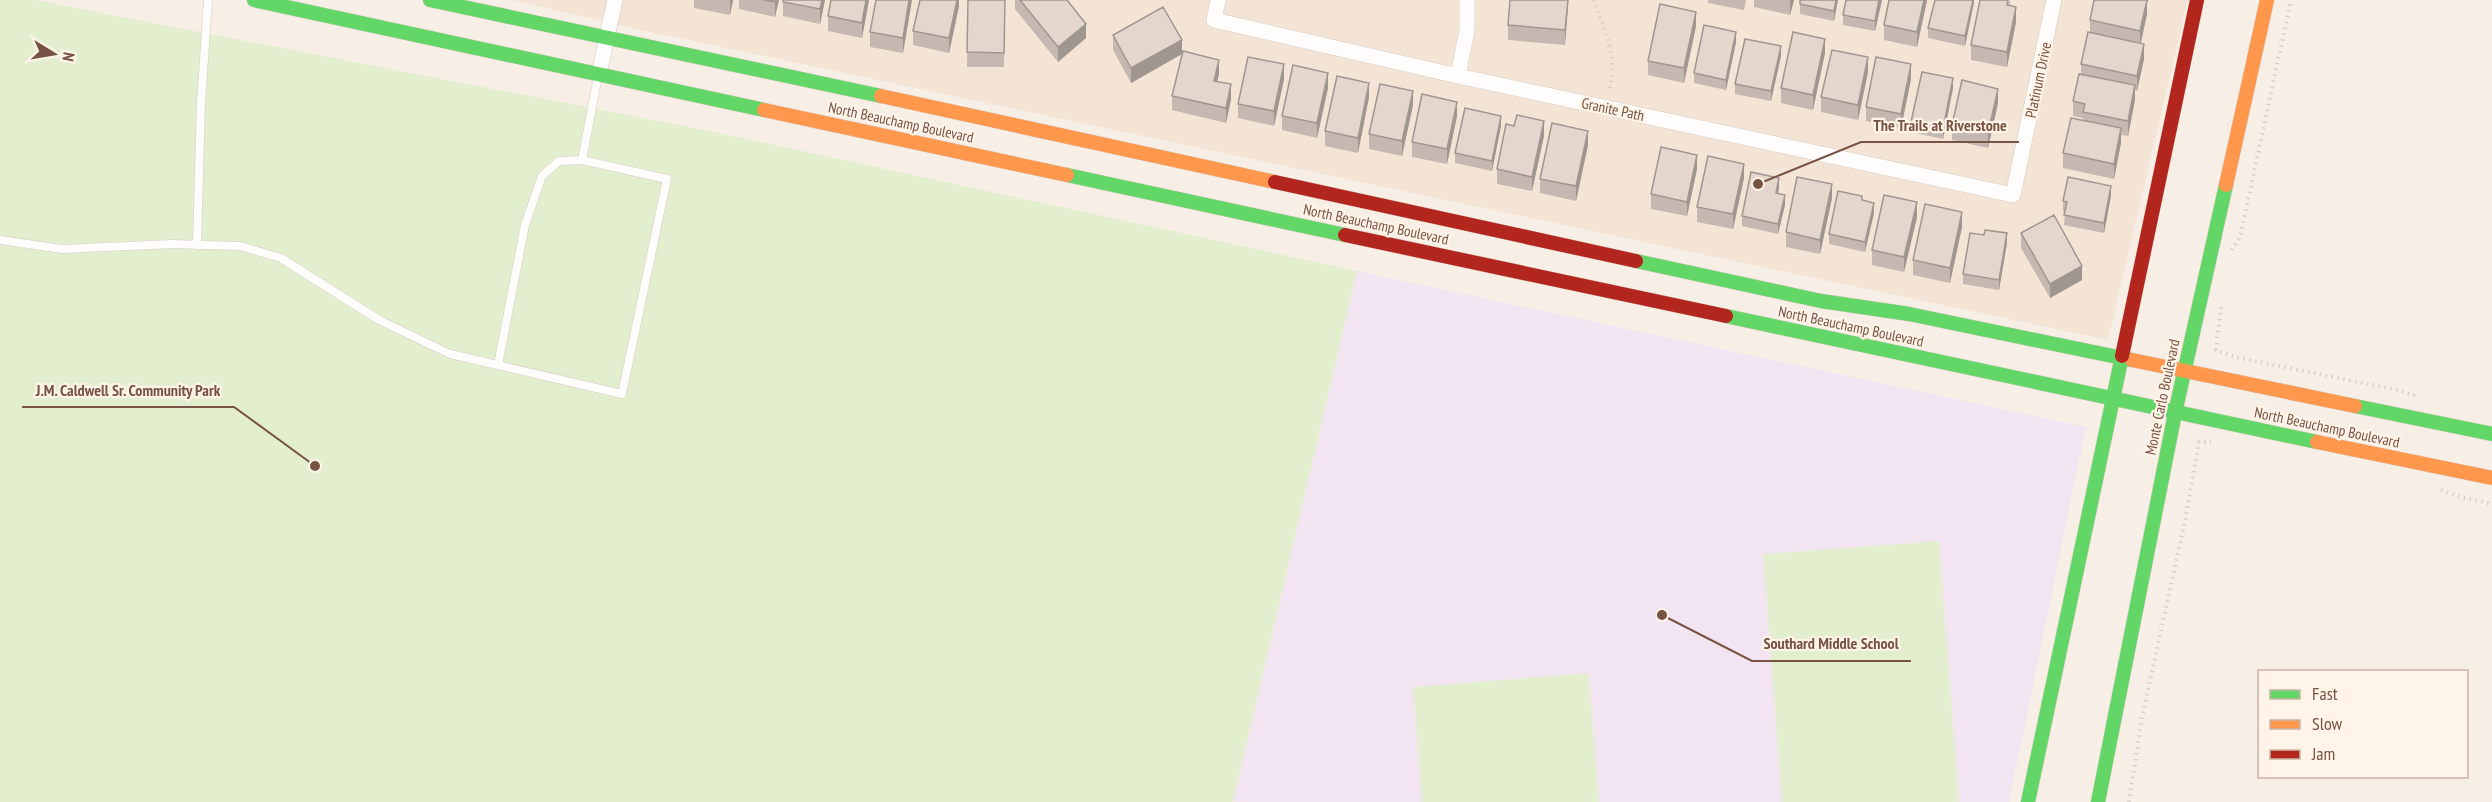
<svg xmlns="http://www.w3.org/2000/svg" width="2492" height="802" font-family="'PT Sans Narrow',sans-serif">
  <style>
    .residential { fill: #f4e4d5 }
    .education { fill: #f2e5f1 }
    .green { fill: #e3eecf }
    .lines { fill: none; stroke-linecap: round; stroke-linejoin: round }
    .lane-casing { stroke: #d8ccc4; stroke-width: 9 }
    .street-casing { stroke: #d8ccc4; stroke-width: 16 }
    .fast-casing { stroke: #d8cbc2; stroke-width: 15 }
    .slow-casing { stroke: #d8cbc2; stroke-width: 15 }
    .jam-casing { stroke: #d8cbc2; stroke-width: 15 }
    .path { stroke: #dacfca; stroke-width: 4; stroke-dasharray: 1.5 4.5; stroke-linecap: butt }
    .lane { stroke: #fefdfb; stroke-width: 8 }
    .street { stroke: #fefdfb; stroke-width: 15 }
    .fast { stroke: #63d668; stroke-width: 14 }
    .slow { stroke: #ff974d; stroke-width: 14 }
    .jam { stroke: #b3261e; stroke-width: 14 }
    .wall { fill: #c4b8b0 }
    .shaded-wall { fill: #a09690 }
    .building { fill: #e4d6cd; stroke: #a09690; stroke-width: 1.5 }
    .labels { text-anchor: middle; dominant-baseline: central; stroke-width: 4.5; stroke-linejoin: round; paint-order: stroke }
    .street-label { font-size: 15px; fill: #775344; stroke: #fff4e7 }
    .leader { fill: none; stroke: #775344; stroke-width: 2 }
    .callout-dot { fill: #775344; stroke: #fff4e7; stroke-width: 2 }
    .callout-label { font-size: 16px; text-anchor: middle; font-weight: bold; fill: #775344; stroke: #fff4e7; stroke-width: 4.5; stroke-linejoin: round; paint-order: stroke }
  </style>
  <rect width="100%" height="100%" fill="#f7efe6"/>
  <path class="residential" d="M512,0H2188L2108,340L636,29Z"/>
  <path class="education" d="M1357,271L2086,427L2009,802H1233Z"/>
  <path class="green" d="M0,0H35L705,130L1357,271L1233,802H0Z
    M1939,541L1959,802H1782L1763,554Z
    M1589,673L1599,802H1422L1413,687Z"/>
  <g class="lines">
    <defs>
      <path id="lane" d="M0,240L62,249L172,244L240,246L281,258L379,320L450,354L622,394L667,179L582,160L598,76
        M197,245L201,103L208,0
        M498,365L525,225L542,176L559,161L582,160"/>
      <path id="street" d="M1218,0L1214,20L1458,76L2013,195L2054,0
        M599,74L615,0
        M1458,76L1467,30V0"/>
      <path id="fast" d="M254,0L764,110
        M430,0L881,96
        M1067,175L1345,235
        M1636,261L1821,301L1909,314L2132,360
        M1726,316L2317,442
        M2355,406L2492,434
        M2028,802L2122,356
        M2098,802L2175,413L2226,185"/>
      <path id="slow" d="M881,96L1275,182
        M764,110L1067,175
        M2226,185L2267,0
        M2132,360L2355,406
        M2317,442L2492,478"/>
      <path id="jam" d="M1275,182L1636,261
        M1345,235L1726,316
        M2122,356L2197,0"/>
    </defs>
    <use href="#lane" class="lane-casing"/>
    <use href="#street" class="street-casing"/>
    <use href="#fast" class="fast-casing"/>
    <use href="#slow" class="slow-casing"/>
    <use href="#jam" class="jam-casing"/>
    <path class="path" d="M1593,0C1606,32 1617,54 1610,89
      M2232,250L2240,237L2291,0
      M2221,307L2216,350L2235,357L2397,390L2417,396
      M2441,490L2460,497L2492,504
      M2129,802L2142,717L2184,526L2199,442H2211"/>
    <use href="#lane" class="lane"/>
    <use href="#street" class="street"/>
    <use href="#fast" class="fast"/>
    <use href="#slow" class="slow"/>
    <use href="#jam" class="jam"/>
  </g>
  <path class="wall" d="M694,0H733L730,15L694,8Z
    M739,0H779L775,17L739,9Z
    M825,0L820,24L783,16V2Z
    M831,0H869L862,38L828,31V16Z
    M912,0L903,53L870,47V32Z
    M959,0V6L949,53L913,45V31Z
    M968,0H1005L1004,67H967Z
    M1015,0H1067L1086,38L1058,62L1015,9Z
    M1568,0L1565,45L1508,40V25Z
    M1708,0H1746L1744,10L1708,3Z
    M1754,0H1794L1790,15L1754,7Z
    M1838,0L1834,21L1800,14V4Z
    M1882,0L1875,31L1843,25V15Z
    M1927,0L1917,47L1884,40V25Z
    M1974,0L1965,46L1928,38V28Z
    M2010,0V6L2016,22L2007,67L1971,60V45Z
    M2094,0H2149L2147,3V14L2141,43L2144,59L2137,91L2135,90V100L2128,136L2121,135V143L2114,179L2063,168V153L2083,120V118L2073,116V101L2081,74V64L2090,33V20Z
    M1696,26L1684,83L1648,75V61Z
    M1113,35L1182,54L1219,74L1217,81L1231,99L1226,123L1172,110V96L1182,54L1131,83L1113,50Z
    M1736,42L1726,90L1694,83V73Z
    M1825,53L1813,110L1781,103V88Z
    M1781,56L1771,101L1735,94V84Z
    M1868,72L1858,120L1821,112V97Z
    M1284,79L1274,126L1238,118V104Z
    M1911,79L1901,128L1866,121V107Z
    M1328,88L1317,138L1282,130V116Z
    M1953,88L1943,139L1911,132V122Z
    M1369,97L1358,153L1325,146V131Z
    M1998,103L1988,148L1952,140V125Z
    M1413,105L1402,156L1369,149V134Z
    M1457,116L1447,164L1412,157V142Z
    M1501,126L1492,171L1455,163V153Z
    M1544,136L1532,191L1497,184V169Z
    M1588,145L1576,201L1540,193V179Z
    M1697,169L1687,216L1651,209V194Z
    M1744,178L1733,229L1697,222V207Z
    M1779,188L1778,193L1785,205L1778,234L1742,226V216Z
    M2111,196L2104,233L2064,225L2065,212L2063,211V201Z
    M1832,198L1820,254L1786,247V232Z
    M1874,213L1865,252L1829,244V234Z
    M1917,217L1904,272L1872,265V250Z
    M1962,227L1950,283L1913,275V260Z
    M2021,233L2082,280L2050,298L2021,248Z
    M2007,243L1999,290L1963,284V274Z"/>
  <path class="shaded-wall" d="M730,0H733L730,15Z
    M776,0H779L775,17V2Z
    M822,0H825L820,24V9Z
    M866,0H869L862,38V23Z
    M909,0H912L903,53V38Z
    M957,0H959V6L949,53V38Z
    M1568,0V8L1565,45V30Z
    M1791,0H1794L1790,15V0Z
    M1836,0H1838L1834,21V11Z
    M1879,0H1882L1875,31V21Z
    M1924,0H1927L1917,47V32Z
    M1973,0H1974V3L1965,46V36Z
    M2147,0V14L2140,46V31Z
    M2016,7V22L2007,67V52Z
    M1696,12V26L1684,83V68Z
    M1086,24V38L1058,62V47Z
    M1736,32V42L1726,90V80Z
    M1825,39V53L1813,110V95Z
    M1182,40V54L1131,83V68Z
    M2144,44V59L2137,91V76Z
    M1781,46V56L1771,101V91Z
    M1868,57V72L1858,120V105Z
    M1219,60V74L1214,95V81Z
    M1284,64V79L1274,126V111Z
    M1911,64V79L1901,128V114Z
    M1328,73V88L1317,138V123Z
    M1953,78V88L1943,139V129Z
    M1369,83V97L1358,153V138Z
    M1231,84V99L1226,123V108Z
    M2135,85V100L2128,136V121Z
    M1998,89V103L1988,148V133Z
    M1413,91V105L1402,156V141Z
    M1457,102V116L1447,164V149Z
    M1501,116V126L1492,171V161Z
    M1544,121V136L1532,191V177Z
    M2121,128V143L2114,179V164Z
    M1588,131V145L1576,201V186Z
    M1697,155V169L1687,216V202Z
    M1744,164V178L1733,229V214Z
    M1779,178V188L1776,203V193Z
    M1832,184V198L1820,254V240Z
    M2111,186V196L2104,233V223Z
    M1785,195V205L1778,234V224Z
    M1917,202V217L1904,272V257Z
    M1874,203V213L1865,252V242Z
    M1962,212V227L1950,283V268Z
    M2007,233V243L1999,290V280Z
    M2082,266V280L2050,298V284Z"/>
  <path class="building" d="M764,0H776L775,2Z
    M783,0H822L820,9L783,2Z
    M831,0H866L862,23L828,16Z
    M876,0H909L903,38L870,32Z
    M920,0H957L949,38L913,31Z
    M968,0H1005L1004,53L967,52Z
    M1020,0H1067L1086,24L1058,47Z
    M1510,0H1568L1565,30L1508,25Z
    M1800,0H1836L1834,11L1800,4Z
    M1846,0H1879L1875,21L1843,15Z
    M1889,0H1924L1917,32L1884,25Z
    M1935,0H1973L1965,36L1928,28Z
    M1980,0H2008L2007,5L2016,7L2007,52L1971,45Z
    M2094,0H2147L2140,31L2090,20Z
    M1660,4L1696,12L1684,68L1648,61Z
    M1163,7L1182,40L1131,68L1113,35Z
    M1704,25L1736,32L1726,80L1694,73Z
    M1793,32L1825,39L1813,95L1781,88Z
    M2088,32L2144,44L2137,76L2081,64Z
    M1745,39L1781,46L1771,91L1735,84Z
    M1832,50L1868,57L1858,105L1821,97Z
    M1183,51L1219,60L1214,81L1231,84L1226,108L1172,96Z
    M1248,57L1284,64L1274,111L1238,104Z
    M1876,57L1911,64L1901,114L1866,107Z
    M1293,65L1328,73L1317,123L1282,116Z
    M1922,72L1953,78L1943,129L1911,122Z
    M2079,74L2135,85L2128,121L2083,112L2085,104L2073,101Z
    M1337,76L1369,83L1358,138L1325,131Z
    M1962,80L1998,89L1988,133L1952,125Z
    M1380,84L1413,91L1402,141L1369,134Z
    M1422,94L1457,102L1447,149L1412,142Z
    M1465,108L1501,116L1492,161L1455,153Z
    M1517,115L1544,121L1532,177L1497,169L1506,124L1514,126Z
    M2071,118L2121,128L2114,164L2063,153Z
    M1552,123L1588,131L1576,186L1540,179Z
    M1661,147L1697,155L1687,202L1651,194Z
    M1708,156L1744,164L1733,214L1697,207Z
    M1751,172L1779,178L1776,193L1785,195L1778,224L1742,216Z
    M1797,177L1832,184L1820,240L1786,232Z
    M2068,177L2111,186L2104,223L2064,215L2067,202L2063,201Z
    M1838,191L1862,196V200L1874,203L1865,242L1829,234Z
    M1884,195L1917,202L1904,257L1872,250Z
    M1925,204L1962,212L1950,268L1913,260Z
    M2054,215L2082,266L2050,284L2021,233Z
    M1985,230L2007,233L1999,280L1963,274L1970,233L1984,235Z"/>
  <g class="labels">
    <g class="street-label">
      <text transform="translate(2038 80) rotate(-78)">Platinum Drive</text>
      <text transform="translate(1613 109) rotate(12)">Granite Path</text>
      <text transform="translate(901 122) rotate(12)">North Beauchamp Boulevard</text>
      <text transform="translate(1376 224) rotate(12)">North Beauchamp Boulevard</text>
      <text transform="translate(1851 326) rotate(12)">North Beauchamp Boulevard</text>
      <text transform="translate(2162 397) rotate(-78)">Monte Carlo Boulevard</text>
      <text transform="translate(2327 427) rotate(12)">North Beauchamp Boulevard</text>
    </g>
  </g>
  <path class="leader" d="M1758 184L1861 142H2019M315 466L234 407H22M1662 615L1752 661H1911"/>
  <g class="callout-dot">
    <circle cx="1758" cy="184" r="6"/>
    <circle cx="315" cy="466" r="6"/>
    <circle cx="1662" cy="615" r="6"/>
  </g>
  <g class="callout-label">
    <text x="1940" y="131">The Trails at Riverstone</text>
    <text x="128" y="396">J.M. Caldwell Sr. Community Park</text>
    <text x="1831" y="649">Southard Middle School</text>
  </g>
  <rect x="2258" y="670" width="210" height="108" fill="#fff4e7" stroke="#c9b4a6" stroke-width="1.5"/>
  <rect x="2270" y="690" width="30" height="9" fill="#63d668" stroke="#c9b4a6" stroke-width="1.5"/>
  <text x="2312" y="700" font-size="18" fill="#775344">Fast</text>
  <rect x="2270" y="720" width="30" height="9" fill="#ff974d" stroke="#c9b4a6" stroke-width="1.5"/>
  <text x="2312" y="730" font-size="18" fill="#775344">Slow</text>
  <rect x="2270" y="750" width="30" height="9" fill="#b3261e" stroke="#c9b4a6" stroke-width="1.5"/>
  <text x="2312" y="760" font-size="18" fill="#775344">Jam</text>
  <g transform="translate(54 54) rotate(101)" stroke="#fff4e7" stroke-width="4.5" paint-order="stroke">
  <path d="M0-4.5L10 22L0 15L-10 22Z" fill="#775344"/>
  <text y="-9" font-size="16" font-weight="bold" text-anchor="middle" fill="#775344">N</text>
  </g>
</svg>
